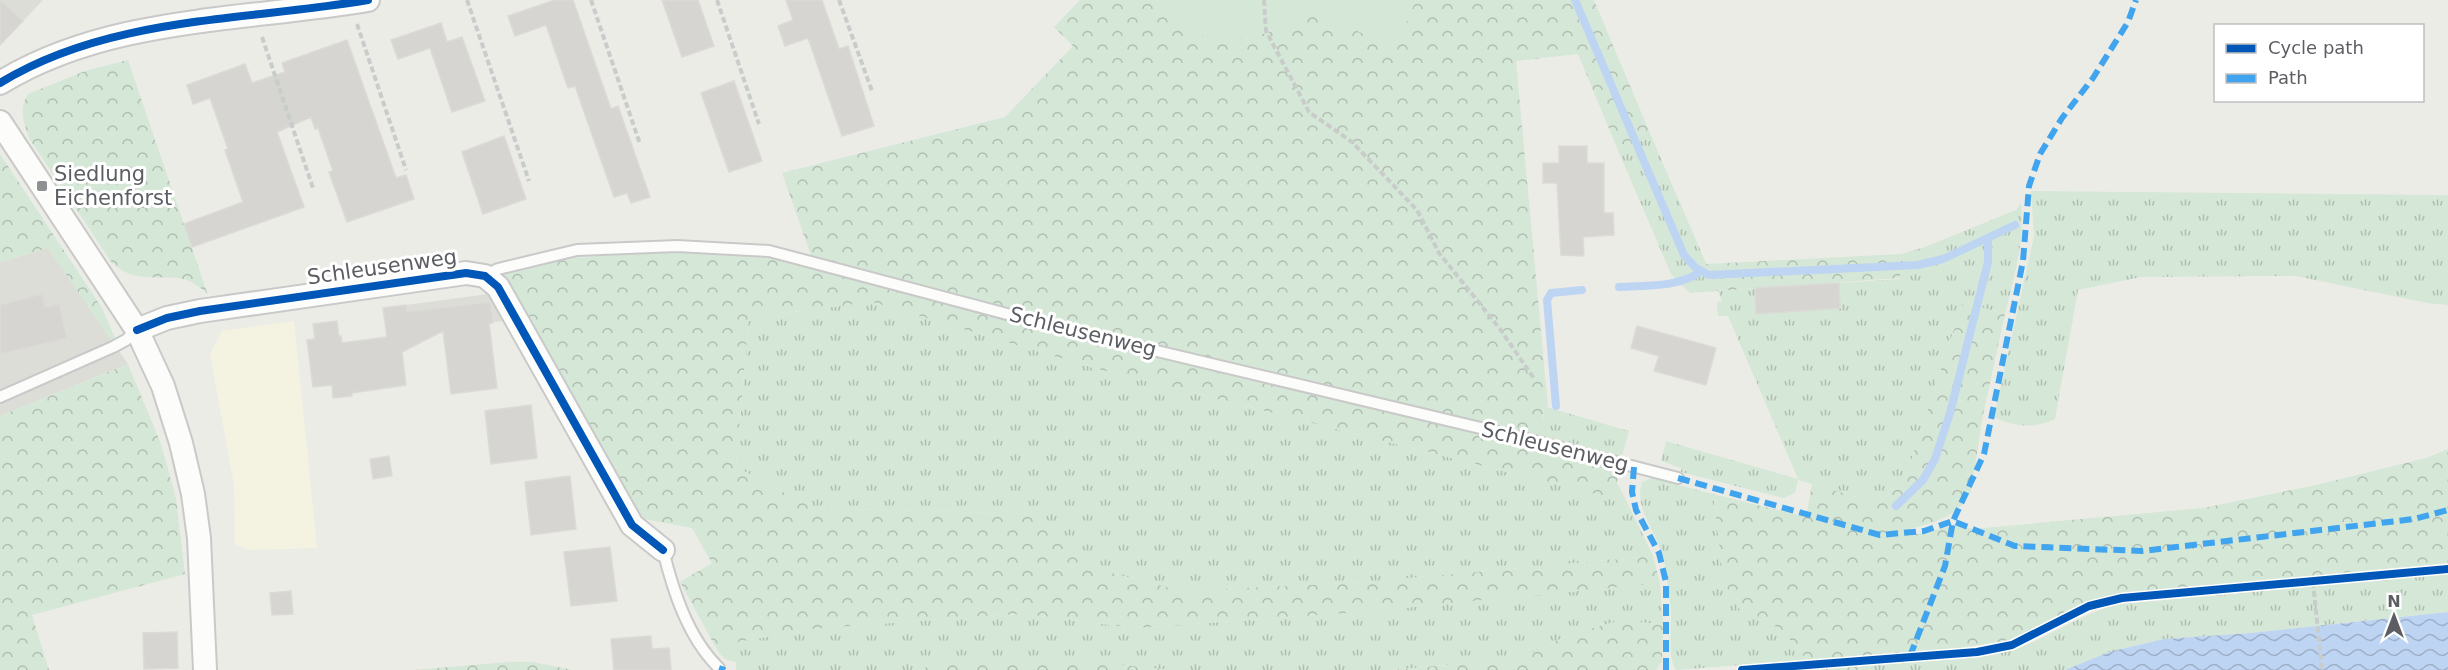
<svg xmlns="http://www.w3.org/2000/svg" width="2448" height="670" font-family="'DejaVu Sans',sans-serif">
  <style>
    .commercial { fill: #f4f3e1 }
    .industrial { fill: #ddddd8 }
    .grass { fill: url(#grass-tufts) }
    .forest { fill: url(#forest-crowns) }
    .park { fill: #d5e7d6 }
    .water { fill: url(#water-waves) }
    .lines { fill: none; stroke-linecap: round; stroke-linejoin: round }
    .stream { stroke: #bed4f3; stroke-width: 8 }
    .building { fill: #d6d5d2; stroke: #dbdad6; stroke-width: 1.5 }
    .lane-casing { stroke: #c9c9c9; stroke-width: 14 }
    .street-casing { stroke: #c9c9c9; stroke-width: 26 }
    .path { stroke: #c8cdcb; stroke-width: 4; stroke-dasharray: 6 3; stroke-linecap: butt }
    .lane { stroke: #fcfcfb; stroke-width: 10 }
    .street { stroke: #fcfcfb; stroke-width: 22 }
    .quiet { stroke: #40a5ee; stroke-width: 6; stroke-dasharray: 12 6; stroke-linecap: butt }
    .cycleway-casing { stroke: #fff; stroke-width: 11 }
    .cycleway { stroke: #0057b8; stroke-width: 8 }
    .poi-dot { fill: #8e9092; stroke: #fff; stroke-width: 2 }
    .labels { text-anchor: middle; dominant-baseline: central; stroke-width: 6; stroke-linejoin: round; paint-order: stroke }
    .poi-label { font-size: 21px; fill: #5c5e64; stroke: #fff; text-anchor: start }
    .street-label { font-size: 21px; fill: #5c5e64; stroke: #fff }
  </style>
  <defs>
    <pattern id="grass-tufts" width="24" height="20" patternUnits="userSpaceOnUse" patternTransform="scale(1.5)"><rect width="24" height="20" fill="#d5e7d6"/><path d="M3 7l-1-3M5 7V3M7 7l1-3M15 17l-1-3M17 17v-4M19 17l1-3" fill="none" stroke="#b0beb1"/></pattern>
    <pattern id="forest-crowns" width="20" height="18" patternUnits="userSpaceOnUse" patternTransform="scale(1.5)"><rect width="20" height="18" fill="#d5e7d6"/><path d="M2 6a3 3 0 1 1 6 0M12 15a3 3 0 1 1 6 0" fill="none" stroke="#b0beb1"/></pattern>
    <pattern id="water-waves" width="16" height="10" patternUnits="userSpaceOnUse" patternTransform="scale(1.5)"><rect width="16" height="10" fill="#bed4f3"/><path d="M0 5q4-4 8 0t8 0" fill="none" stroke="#9eafc8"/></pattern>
  </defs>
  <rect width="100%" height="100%" fill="#ecece7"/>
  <path class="commercial" d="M294,321L317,548L248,550L235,544L234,485L210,354L222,331Z"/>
  <path class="industrial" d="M0,0H43L8,37L0,29Z
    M48,248L128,364L0,416V262Z
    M488,294L503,321L410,333L406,305Z"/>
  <path class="grass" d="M1652,138L1718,291L1900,279L1901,254L1925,247L2016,210L2021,203C2025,241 2014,277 2005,314L1963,302L1908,470C1900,486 1890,500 1871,501L1798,480L1795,493L1783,498L1681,472V468L1661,461L1666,441L1798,479L1728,316H1718L1717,302L1722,301L1718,291L1690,293L1671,274L1617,148Z
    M2031,191L2448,195V305L2427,303L2296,276L2141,277L2078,290L2055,419C2035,429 2013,427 1994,417L2034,236Z
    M872,302L1094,368L1603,496L1623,494L1653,556L1366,582L1182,591L1108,572L1036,514L813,508L736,467L749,315L793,312Z
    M1543,406L1629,431L1622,456L1552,438L1545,429Z
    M1651,478L1713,494L1724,583L1740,610L1781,629L1807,660L1676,670C1667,656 1672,632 1671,615C1670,597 1667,579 1664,560C1659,534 1633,510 1642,482Z
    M2448,574V612L2251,633L2164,639L2109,652L2065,670H1870L1869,663C1911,661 1977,662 2016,649C2052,636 2083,612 2121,604Z
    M1660,583L1663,624L1619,621L1571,634L1518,659L1390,670H1170L1044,657L932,665L919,670H736V662C724,661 721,656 715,646L812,629L982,616L1024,614L1136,628L1361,612Z"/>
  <path class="forest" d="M1080,0H1155L1168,13L1247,39L1271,31L1310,11L1395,47L1416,0H1594L1652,138L1617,148L1578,54L1516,61L1548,407L1543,406C1543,419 1544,427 1552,438L1622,456L1617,483L1623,494L1603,496L1094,368L872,302L793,312L749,315L736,467L813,508L1036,514L1108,572L1182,591L1366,582L1653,556L1660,583L1361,612L1136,628L1024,614L982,616L812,629L715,646L680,582L712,563L692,528L639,518L502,273L573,258L666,251L761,256L816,270L782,173L1005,117L1073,46L1054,27Z
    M128,60L208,295C182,267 164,283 133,275C125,273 119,268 112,263L29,138C24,122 18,109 28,94L85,71Z
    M0,154L102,308L115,338L111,340L48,248L0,262Z
    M1901,254L1900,278L1718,291L1706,264Z
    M1963,302L2005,314L1983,415L1971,491C1960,516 1935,522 1910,529L1908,536L1957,525L1973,529L2203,508L2316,485L2426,458L2448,449V563L2116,595L2091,602L2033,632L2007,641L1946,650L1807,660L1781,629L1740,610L1724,583L1713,494L1806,517L1812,484L1871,501C1890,500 1900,486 1908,470Z
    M128,364L161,444L176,498L185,574L32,615L49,670H0V416Z
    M1619,621L1663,624L1662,661L1656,670H1390L1518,659L1571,634Z
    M1044,657L1170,670H919L932,665Z
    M509,662H533L573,670H413Z
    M1869,663L1870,670H1788Z"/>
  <path class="park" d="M1155,0H1416L1395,47L1310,11C1246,46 1210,58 1155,0Z"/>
  <path class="water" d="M2448,612V670H2065L2109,652L2164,639L2251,633Z"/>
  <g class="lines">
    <path class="stream" d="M1575,0L1684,255L1696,268L1709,275L1918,265L1943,259L2015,225
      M1619,287C1646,285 1679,288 1701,271
      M1556,406L1547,300L1551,293L1582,290
      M1896,506L1923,480L1935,459L1950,413L1988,262V238"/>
  </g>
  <path class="building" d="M0,0L23,21L0,45Z
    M555,0H573L611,109L618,106L650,197L631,203L627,193L614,197L575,86L568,88L546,25L515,36L508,16Z
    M662,0H698L714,46L682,57Z
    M786,0H822L839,49L848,46L874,126L842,136L808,38L785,46L778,26L793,20Z
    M441,23L447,42L462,37L485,101L452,112L430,48L398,59L391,40Z
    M347,40L396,178L406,175L414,199L347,222L329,172L333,171L318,128L315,129L311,117L277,132L304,207L192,247L184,224L243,202L225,150L228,149L210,98L193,104L187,85L245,64L252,83L285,72L282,63Z
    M734,81L762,161L729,172L701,93Z
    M504,136L526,199L483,214L462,152Z
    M1559,146H1587V163H1604V213H1613L1614,235L1583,237L1584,256L1561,255L1557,183H1543V163H1559Z
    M1839,283L1840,308L1756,314L1755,288Z
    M42,294L45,307L59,304L67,338L0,354V305Z
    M490,302L493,323H489L497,388L451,394L443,331L402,352L406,385L352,393V396L333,398L332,385L313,387L307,340L315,339L313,324L337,321L339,337L341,336L342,343L387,337L383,308L406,305L407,312Z
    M1637,326L1716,348L1706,385L1654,371L1659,356L1631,348Z
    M531,405L537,458L491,464L485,411Z
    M389,456L392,476L373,479L370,459Z
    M570,476L576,529L531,535L525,482Z
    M610,547L617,601L571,606L564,552Z
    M291,591L293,614L272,615L270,593Z
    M177,632L178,668L144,669L143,633Z
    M651,636L652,649L669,648L671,670H614L611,639Z"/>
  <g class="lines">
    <defs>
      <path id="lane" d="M485,276L498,269L577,250L677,246L769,251L1060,328L1531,440L1678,478
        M0,397L113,347L126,340L137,330
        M663,550C673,591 688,638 719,668"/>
      <path id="street" d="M0,83C109,16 245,21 368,0
        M0,122L137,330L163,386L181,443L193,494L199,538L205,670
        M137,330L167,318L200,311L466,273L485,276L498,287L632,525L663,550"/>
    </defs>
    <use href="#lane" class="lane-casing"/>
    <use href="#street" class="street-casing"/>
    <path class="path" d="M467,0L529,181
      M591,0L640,144
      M717,0L759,124
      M839,0L872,91
      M1264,0L1266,31L1309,112L1352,142L1417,210L1439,253L1500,329L1535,380
      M357,24L406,170
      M262,37L313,188
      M2313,582L2322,670"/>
    <use href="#lane" class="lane"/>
    <use href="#street" class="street"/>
    <path class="quiet" d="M1634,467L1632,492L1636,510L1659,553L1666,582V670
      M1678,478L1880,535L1924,531L1953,521L2015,546L2142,551L2414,519L2448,510
      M1910,656L1945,566L1953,521L1984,454L2023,261L2029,186L2040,154L2062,118L2093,78L2128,22L2136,0
      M719,668L725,670"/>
    <defs>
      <path id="cycleway" d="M0,83C109,16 245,21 368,0
        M137,330L167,318L200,311L466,273L485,276L498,287L632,525L663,550
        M1742,670L1977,652L2012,645L2089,606L2122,598L2448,569"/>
    </defs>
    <use href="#cycleway" class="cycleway-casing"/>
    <use href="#cycleway" class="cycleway"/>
  </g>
  <rect class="poi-dot" x="36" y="180" width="12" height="12" rx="3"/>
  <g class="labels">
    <g class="poi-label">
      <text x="54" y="174">Siedlung<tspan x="54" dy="24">Eichenforst</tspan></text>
    </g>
    <g class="street-label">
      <text transform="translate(382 267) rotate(-8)">Schleusenweg</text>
      <text transform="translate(1083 332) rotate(14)">Schleusenweg</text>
      <text transform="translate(1555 447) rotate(14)">Schleusenweg</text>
    </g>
  </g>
  <rect x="2214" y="24" width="210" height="78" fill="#ffffff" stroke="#bebfc1" stroke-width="1.5"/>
  <rect x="2226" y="44" width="30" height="9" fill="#0057b8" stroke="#bebfc1" stroke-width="1.5"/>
  <text x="2268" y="54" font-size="18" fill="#5c5e64">Cycle path</text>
  <rect x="2226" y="74" width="30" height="9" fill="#40a5ee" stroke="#bebfc1" stroke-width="1.5"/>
  <text x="2268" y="84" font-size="18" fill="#5c5e64">Path</text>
  <g transform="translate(2394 616)" stroke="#ffffff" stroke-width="4.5" paint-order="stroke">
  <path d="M0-4.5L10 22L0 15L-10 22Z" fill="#5c5e64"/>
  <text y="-9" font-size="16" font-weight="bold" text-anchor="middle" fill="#5c5e64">N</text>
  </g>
</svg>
